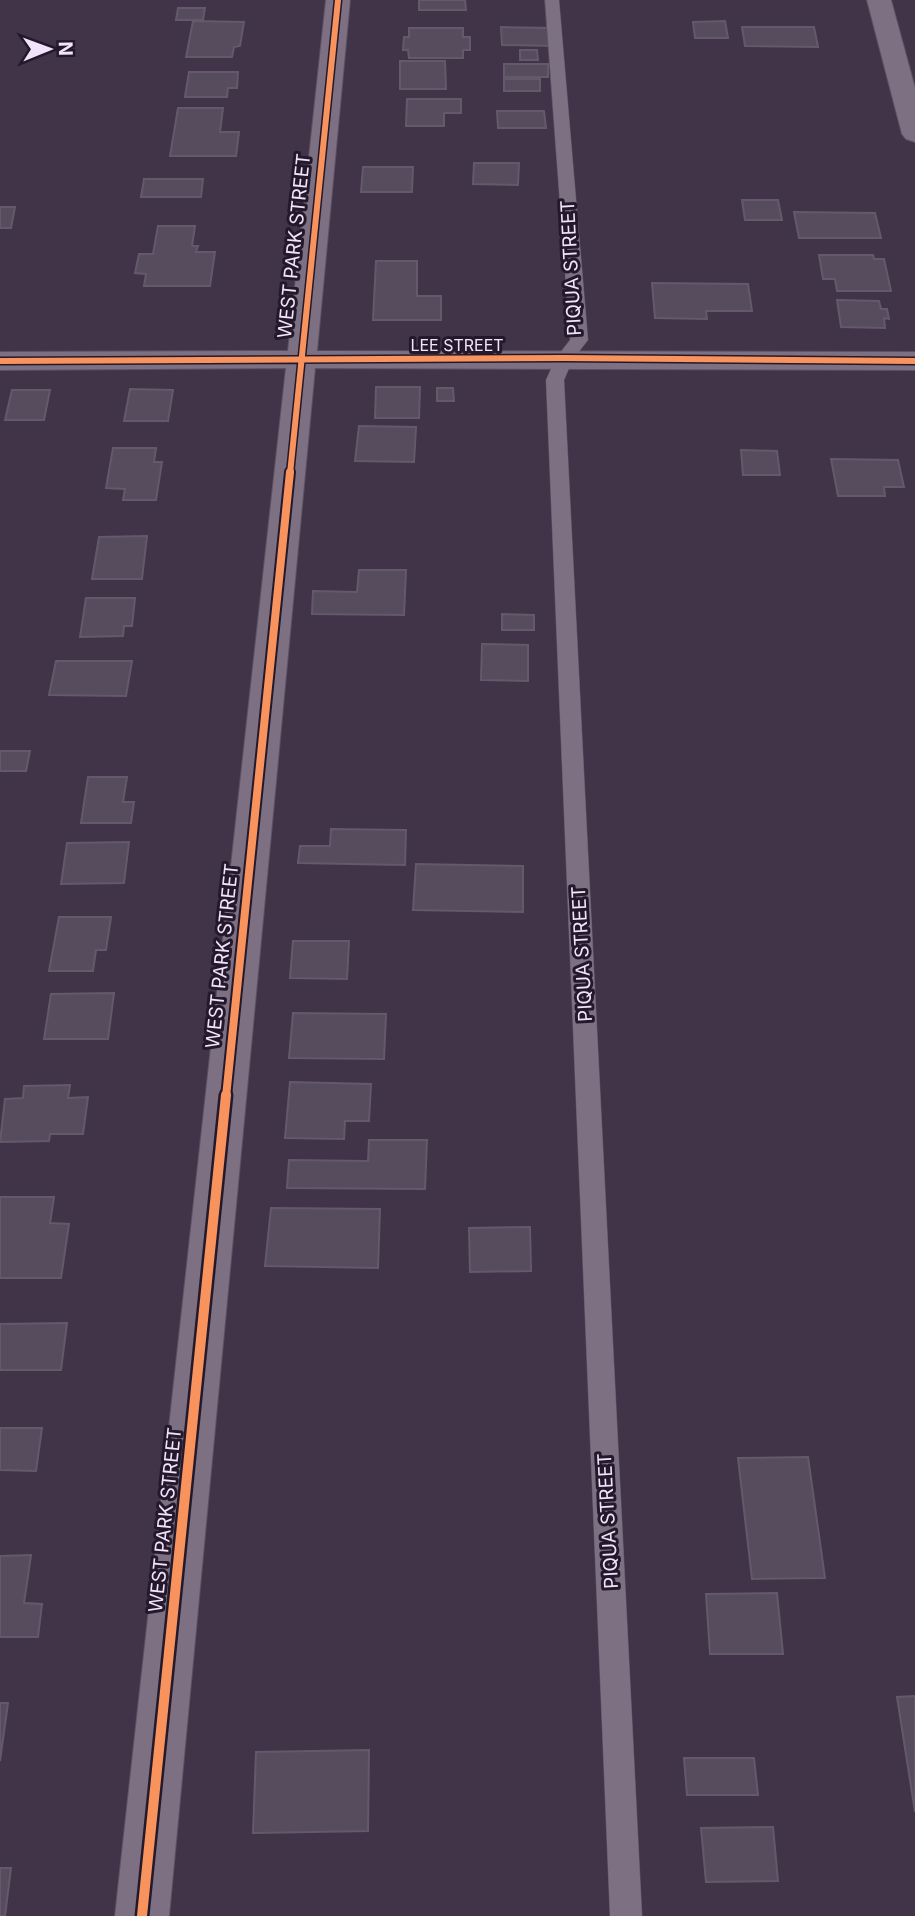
<svg xmlns="http://www.w3.org/2000/svg" width="915" height="1916" font-family="Inter,sans-serif">
  <style>
    .building { fill: #574b5e; stroke: #64596b; stroke-width: 2 }
    .lines { fill: none; stroke-linecap: round; stroke-linejoin: round }
    .service-casing { stroke: #5c5163; stroke-width: 1 }
    .minor-casing { stroke: #5c5163; stroke-width: 2 }
    .service { fill: #7c7082; fill-rule: evenodd }
    .minor { fill: #7c7082; fill-rule: evenodd }
    .cycleway-far2-casing { stroke: #24192b; stroke-width: 9 }
    .cycleway-far1-casing { stroke: #24192b; stroke-width: 12 }
    .cycleway-casing { stroke: #24192b; stroke-width: 15 }
    .cycleway-far2 { stroke: #f8935d; stroke-width: 6 }
    .cycleway-far1 { stroke: #f8935d; stroke-width: 8 }
    .cycleway { stroke: #f8935d; stroke-width: 10 }
    .labels { text-anchor: middle; dominant-baseline: central; stroke-width: 6; stroke-linejoin: round; paint-order: stroke }
    .far-street-label { font-size: 16px; fill: #f2e3fc; stroke: #24192b }
    .street-label { font-size: 19px; fill: #f2e3fc; stroke: #24192b }
  </style>
  <rect width="100%" height="100%" fill="#413449"/>
  <path class="building" d="M419,0H465L466,10H419Z
    M178,8H205L203,20H176Z
    M193,21L244,22L240,46L234,47L232,57H186Z
    M725,21L728,38H695L693,22Z
    M501,27L552,28L553,46L502,45Z
    M742,27H814L818,47L745,46Z
    M409,28H463V37H470V50H463V58H409L408,50H403L404,37H409Z
    M520,50H537L538,60H520Z
    M400,61H445L446,89H400Z
    M504,64H548V77H504Z
    M189,72H238L237,88H228L227,97H185Z
    M504,79H540V91H504Z
    M407,99H461V113H444V126H406Z
    M178,108H223L220,132H239L236,156H170Z
    M497,111H544L546,128H498Z
    M474,163H519L518,185L473,184Z
    M363,167H413L412,192H361Z
    M144,179H203L201,197H141Z
    M742,200H778L782,220H745Z
    M0,207H15L11,228H0Z
    M794,212L875,213L881,238H799Z
    M158,226H195L192,246H198L196,252H215L210,286H144L146,274L135,273L139,254H153Z
    M819,255H873L874,259H884L891,291H837L835,279H823Z
    M376,261H417V296H441V320H373Z
    M652,283L748,284L752,311H706L707,319L655,318Z
    M837,300L879,301L881,309H887L889,319L884,318L885,328L841,327Z
    M376,387H420L419,418H375Z
    M437,388H453L454,401H437Z
    M130,389L173,390L168,421H124Z
    M12,390H50L44,420H5Z
    M359,426L416,427L414,462L355,461Z
    M113,448H156L154,462H162L156,500H123L125,489L106,488Z
    M741,450L777,451L780,475H743Z
    M831,459L898,460L904,487H884L885,496H838Z
    M147,536L142,579H92L99,537Z
    M359,570H406L404,615L312,614L313,591L357,592Z
    M86,598H135L132,626H124L123,636L80,637Z
    M502,614L534,615V630H502Z
    M482,644L528,645V681L481,680Z
    M56,661H132L126,696L49,695Z
    M0,751H30L26,771H0Z
    M88,777H127L123,802H134L131,823H81Z
    M331,829L406,830L405,865L298,863L300,846H330Z
    M129,842L124,883L61,884L67,843Z
    M416,864L523,866V912L413,910Z
    M59,917H111L106,950H96L93,971H49Z
    M293,941H349L347,979L290,978Z
    M114,993L108,1039H44L51,994Z
    M293,1013L386,1014L384,1059L289,1058Z
    M290,1082L371,1084L369,1121H345L344,1139L285,1138Z
    M70,1085L68,1098L88,1097L83,1134H50L49,1141L0,1142L5,1099L23,1098L24,1086Z
    M369,1140H427L425,1189L287,1188L289,1160L368,1161Z
    M0,1197H54L50,1223L69,1224L61,1278H0Z
    M271,1208L380,1209L378,1268L265,1266Z
    M530,1227L531,1271L470,1272L469,1228Z
    M67,1323L61,1370H0V1324Z
    M0,1428H42L36,1471L0,1470Z
    M808,1457L825,1578L752,1579L738,1458Z
    M31,1555L24,1603L42,1604L38,1637H0V1556Z
    M777,1593L783,1654H710L706,1594Z
    M915,1696V1812L897,1697Z
    M0,1703H8L0,1761Z
    M369,1750L368,1831L253,1833L256,1752Z
    M684,1758H754L758,1795H687Z
    M773,1827L778,1881L706,1882L701,1828Z
    M0,1868H11L5,1916H0Z"/>
  <g class="lines">
    <defs>
      <path id="service" d="M545,0H559L588,340L573,359L564,380L642,1916H610L546,380L556,358L570,340Z"/>
      <path id="minor" d="M326,0H350L317,351L915,352V370L315,368L169,1916H115L286,368L0,370V352L288,351Z
        M867,0H891L915,88V142L906,139L902,134Z"/>
    </defs>
    <use href="#service" class="service-casing"/>
    <use href="#minor" class="minor-casing"/>
    <use href="#service" class="service"/>
    <use href="#minor" class="minor"/>
    <defs>
      <path id="cycleway-far2" d="M0,361L565,358L915,361
        M290,474L338,0"/>
      <path id="cycleway-far1" d="M226,1097L290,472"/>
      <path id="cycleway" d="M142,1916L226,1095"/>
    </defs>
    <use href="#cycleway-far2" class="cycleway-far2-casing"/>
    <use href="#cycleway-far1" class="cycleway-far1-casing"/>
    <use href="#cycleway" class="cycleway-casing"/>
    <use href="#cycleway-far2" class="cycleway-far2"/>
    <use href="#cycleway-far1" class="cycleway-far1"/>
    <use href="#cycleway" class="cycleway"/>
  </g>
  <g class="labels">
    <g class="far-street-label">
      <text x="457" y="345">LEE STREET</text>
    </g>
    <g class="street-label">
      <text transform="translate(294 246) rotate(-84)">WEST PARK STREET</text>
      <text transform="translate(571 268) rotate(-93)">PIQUA STREET</text>
      <text transform="translate(582 954) rotate(-93)">PIQUA STREET</text>
      <text transform="translate(222 956) rotate(-84)">WEST PARK STREET</text>
      <text transform="translate(165 1520) rotate(-84)">WEST PARK STREET</text>
      <text transform="translate(608 1521) rotate(-93)">PIQUA STREET</text>
    </g>
  </g>
  <g transform="translate(49 49) rotate(89)" stroke="#24192b" stroke-width="5" paint-order="stroke">
  <path d="M0-5L12 26L0 18L-12 26Z" fill="#f2e3fc"/>
  <text y="-10" font-size="19" font-weight="bold" text-anchor="middle" fill="#f2e3fc">N</text>
  </g>
</svg>
